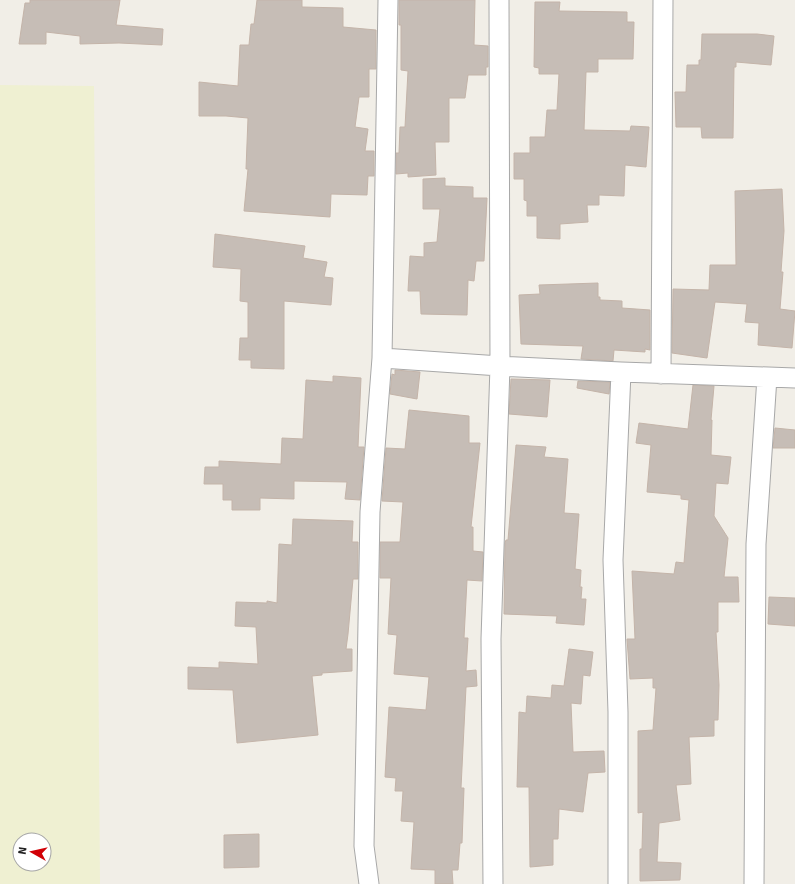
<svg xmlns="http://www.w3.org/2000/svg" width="795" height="884" font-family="Signika,sans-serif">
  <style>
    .farmland { fill: #eff0d2; fill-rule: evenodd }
    .building { fill: #c6bdb6; stroke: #c4b4a9 }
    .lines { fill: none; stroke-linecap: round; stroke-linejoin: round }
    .street-casing { stroke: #a8a8a8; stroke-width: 21 }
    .street { stroke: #fff; stroke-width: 19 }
  </style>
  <rect width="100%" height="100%" fill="#f1eee7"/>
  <path class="farmland" d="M0,85L94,86L100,884H0ZM20,840H44V864H20Z"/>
  <path class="building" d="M30,0H120L116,25L163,29L162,45L119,43L80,44V36L46,32V44H19L25,3H30Z
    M257,0H302V7L343,8V27L376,30V69H369V97H359L355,127L368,129L365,151H374V176H368L367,195L331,194L330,217L244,211L248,169H246L248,118L226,116H199V82L238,86L240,45H249L251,24H254Z
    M399,0H475L474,45L488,46V67H486V75H468L465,98H449V142H435L436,175L408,177V173L396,174V153H399L400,127H405L408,71L401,70V25H399Z
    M535,2H560L559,11L627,12V22H634L633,59H598V72H586L584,130L630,131L631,126L649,127L646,167L625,165L624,196L599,195V205H587L588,222L560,224V239L537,238V216H527V201L524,200V179H514V153H530V137H545L547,110H557L559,74H539V68L534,67Z
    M702,34H757L774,36L771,65L736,62V67H734L733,138H702L701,127H676L675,92H686L687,65H699V60H701Z
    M445,178V186L473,187V198H487L484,261H476L474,281L468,280L467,315L421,314L420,291H408L410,256L424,257V243L437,242L440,209H423V179Z
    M782,189L784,231L781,272H783L780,309L795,311L792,348L758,345L759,323L745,322L747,304L715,302L707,358L672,353L673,289L709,290L710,265H736L735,191Z
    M215,234L305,246L303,258L327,262L324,277L333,278L331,305L284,301V369L251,368V360H239L240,338H248V302L240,301L241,269L213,267Z
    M598,283V297H600V300L622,301V308L650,310V350L645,349V352L614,350L613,361L581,359L583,346L521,344L519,295L540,294L539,285Z
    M395,370L420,372L417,399L390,394L392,374L395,375Z
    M333,376L361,378L358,447H364L360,500L345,499L347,482L294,481V499L260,498V510H232V500H223V484H204L205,467H219V461L281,464L282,438L303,439L306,380L333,382Z
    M511,379L550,380L547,417L509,414Z
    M578,381L610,382L609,394L577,388Z
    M693,385L714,386L711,420H712L711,455L731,457L728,484L716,483L714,516L728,538L724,577H738L739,602H718V632H716L719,685L718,720H714V736L689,737L691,784L676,785L680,820L659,823L657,862L681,863L680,880L640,881V849H642L643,812L638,813V731L653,730L656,688H653V678L630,679L627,639H635L632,571L674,574L676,562L684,563L689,500L681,499V495L647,492L651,445L636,443L639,423L688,429Z
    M409,410L469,416V443H480L471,527H473V551L483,552L482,581L467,580L464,638H468L466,671L476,670L477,686L466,687L461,788H464L462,843H460L458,870H452L453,884H435V870L411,869L414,822L401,821L403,791H395L396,778L385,777L389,707L426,710L429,677L394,674L397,635L388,634L391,578H380V542H400L403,502L382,501L386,448L405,449Z
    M775,428L795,430V448H773Z
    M516,445L546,447L544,457L568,459L564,513L579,514L575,569L581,570L580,587H582L581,599H586L584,625L556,623L557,616L504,614L505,543L506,540H508Z
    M293,519L353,521L352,542H358V579H353L348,634L346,649H352V671L322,673V675L312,676L318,735L237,743L233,690L188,689V667L219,668V662L258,664L256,627L235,626L236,602L267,603V601L277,603L279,544L292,545Z
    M769,597L795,598V626L768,624Z
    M569,649L593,652L590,676L583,675L581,704L571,703L573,752L604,751L605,772L588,773L583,812L559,809L558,839H553V865L530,867L529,787H517L519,712L526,713L527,696L551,698L552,685L564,686Z
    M259,834V867L224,868V835Z"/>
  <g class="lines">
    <defs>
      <path id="street" d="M382,358L500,366L621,372L795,378
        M661,374L663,0
        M369,884L364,846L370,512L382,358L388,0
        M493,884L491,639L500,366L499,0
        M618,884V712L613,560L621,372
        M754,884L756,544L767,377"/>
    </defs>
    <use href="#street" class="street-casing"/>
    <use href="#street" class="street"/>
  </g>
  <g transform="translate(32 852) rotate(278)"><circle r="19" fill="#ffffff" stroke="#a6a6a6"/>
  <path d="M0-3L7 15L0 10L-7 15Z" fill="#d10006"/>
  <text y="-6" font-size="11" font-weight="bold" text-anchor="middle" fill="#212121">N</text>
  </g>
</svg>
